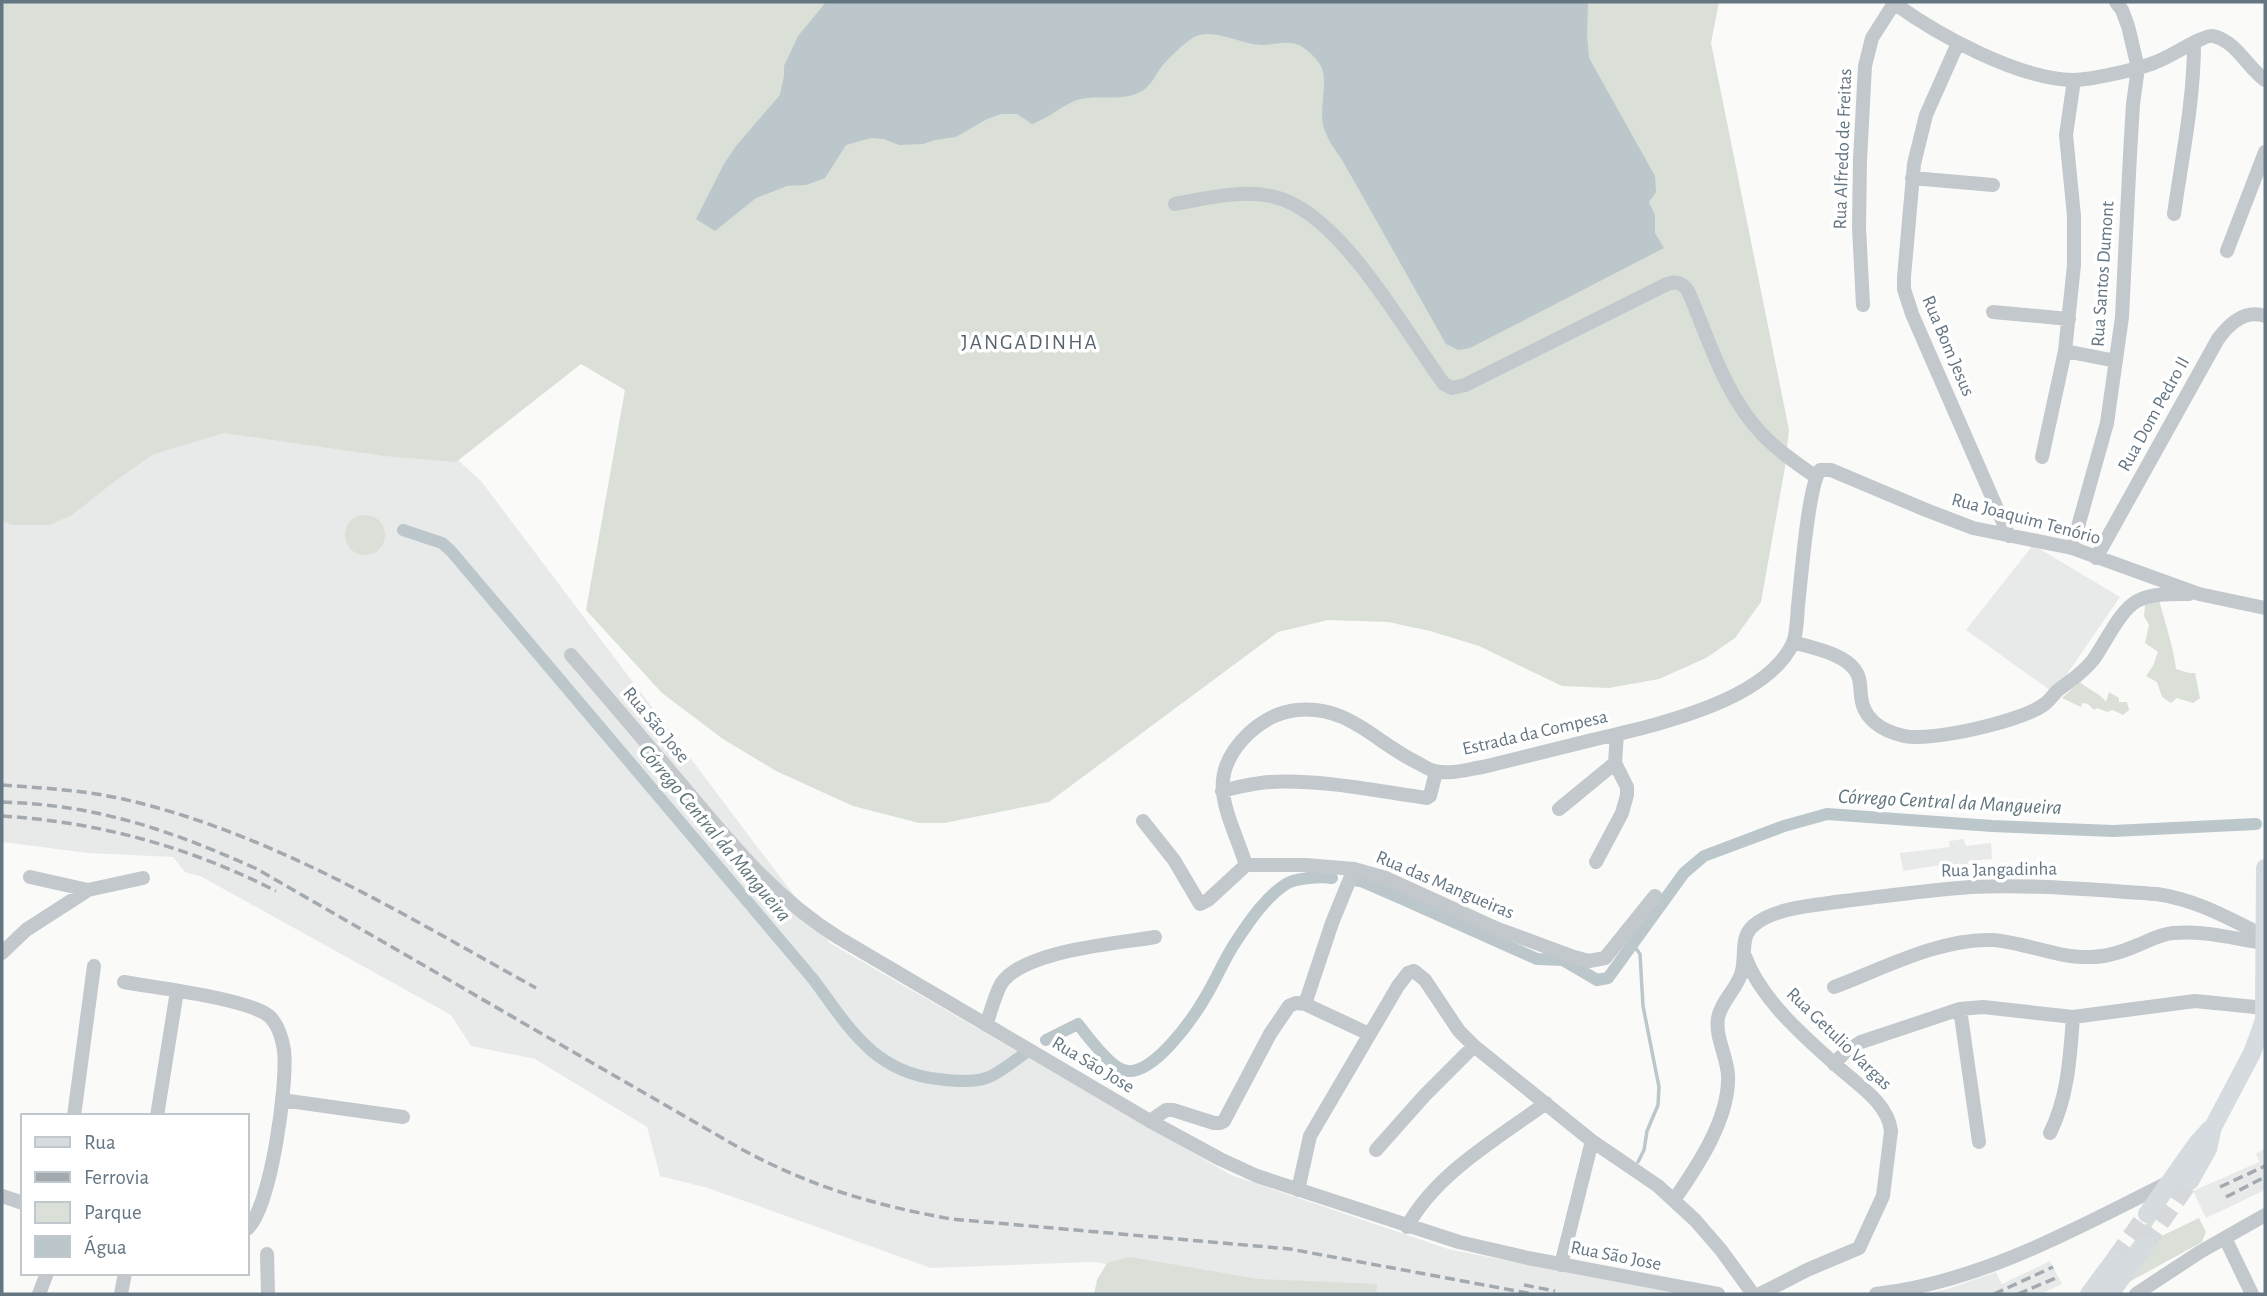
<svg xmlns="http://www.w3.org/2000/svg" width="2267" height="1296" font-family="'Alegreya Sans',sans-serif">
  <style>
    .built { fill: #e8e9e9 }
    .green { fill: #dadfd7 }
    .water { fill: #bbc7cb }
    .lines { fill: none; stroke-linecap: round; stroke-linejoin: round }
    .stream { stroke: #bbc7cb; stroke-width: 3.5 }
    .canal { stroke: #bbc7cb; stroke-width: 12 }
    .major-tunnel { stroke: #d5d9db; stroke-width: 18; stroke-dasharray: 18 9; stroke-linecap: butt }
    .minor { stroke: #c3c8cc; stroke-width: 14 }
    .major { stroke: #d6dbdf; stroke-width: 18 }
    .rail { stroke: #a2aab0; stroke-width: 3.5; stroke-dasharray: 10 5; stroke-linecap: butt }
    .labels { text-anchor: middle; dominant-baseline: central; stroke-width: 7; stroke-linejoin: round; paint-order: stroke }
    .street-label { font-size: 19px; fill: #657683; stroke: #fff }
    .neighbourhood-label { font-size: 21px; letter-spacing: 2px; fill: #57646e; stroke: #fff }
    .water-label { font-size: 21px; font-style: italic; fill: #60757c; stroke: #fff }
  </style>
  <rect width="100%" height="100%" fill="#fafaf8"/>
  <path class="built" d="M2,331L389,398L481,481L830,943L1231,1175L1448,1249L1680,1294H1400L1252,1287L1093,1262L931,1268L708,1188L660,1176L647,1127L535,1059L471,1046L451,1015L202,877L185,872L173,857L88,853L2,842Z
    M2033,545L2120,597L2054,693L1966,630Z
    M1964,839L1966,846L1991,843L1992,859L1968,861L1969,875H1953V863L1903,871L1900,853L1950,847L1949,841Z
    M2265,1148V1190L2206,1218L2193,1191L2259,1162L2256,1154Z
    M2050,1261L2062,1284L2041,1294H1921L1948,1289L1996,1272L2002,1284Z"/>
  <path class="green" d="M2,2H1719L1711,43L1789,430L1785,467L1761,602L1735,638L1706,658L1659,679L1609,688L1562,686L1479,646L1430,631L1388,622L1328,620L1278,632L1049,802L944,823H919L853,806L776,771L723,739L662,693L586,610L625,390L581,364L456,462L385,456L224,433L154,454L115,481L72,515L49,525H12L2,521Z
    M345 535a20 20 0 1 1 40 0a20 20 0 1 1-40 0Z
    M2159,600C2165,623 2173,645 2176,669L2189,673H2195L2200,698L2193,703L2177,698L2171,703L2162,697L2157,682L2146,676L2153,666L2158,652L2145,643L2149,625L2144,616L2145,605Z
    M2080,682C2088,690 2099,692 2106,702L2109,692L2119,698V702H2127L2129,710L2123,715L2113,710L2107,712L2097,708L2094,710L2088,704L2082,703L2081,707L2062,698Z
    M2179,1185L2107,1294H2098L2169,1190Z
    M2199,1218L2206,1232L2202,1242L2120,1287L2151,1241Z
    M1130,1257L1258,1279L1377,1284L1376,1294H1094L1097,1280L1107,1263Z"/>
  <path class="water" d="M826,2H1588L1587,35L1589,58L1655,176L1656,192L1649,202L1655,215V233L1664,248L1470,348L1458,350L1446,344L1341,158C1334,149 1326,137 1323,125C1319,106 1330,77 1319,63C1314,56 1307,49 1299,45C1287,40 1274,45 1262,45C1242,45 1213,27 1194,37C1183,44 1171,56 1162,66C1156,74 1151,86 1142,91C1122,103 1096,93 1074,101C1061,107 1048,118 1032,124L1017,114H1001L987,119L956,137L935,140L923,144L899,145L884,139L871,138L846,145L825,178L806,185L787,186L756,198L715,231L696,219L724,164L736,146L780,95L784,76V66L798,36Z"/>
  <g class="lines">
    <path class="stream" d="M1632,943L1640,954L1643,1006L1659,1087L1658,1105L1647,1131L1644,1150L1638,1162"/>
    <path class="canal" d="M403,530L442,543L451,551L813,979C848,1026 873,1072 938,1079C953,1081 972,1083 986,1078C998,1075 1016,1059 1027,1052
      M1351,880L1361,881L1398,897L1537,959L1563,960L1597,980L1608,978L1684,873L1704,856L1784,826L1827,814L1992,826L2113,831L2256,824
      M1046,1040L1078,1024C1087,1036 1109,1065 1123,1070C1151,1080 1194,1017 1206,996C1217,978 1225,957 1237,940C1250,920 1266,897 1286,884C1295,878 1322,876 1332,878"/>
    <path class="major-tunnel" d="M2145,1245L2190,1181
      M2115,1259L2147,1214"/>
    <path class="minor" d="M1894,3C1938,35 2018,79 2073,80C2090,80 2140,69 2156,62C2169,58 2204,34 2213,36C2236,41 2247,67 2265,80
      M1958,43L1926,115L1914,164L1904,277V289L1912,314L2009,536
      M1912,178L1993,185
      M1175,204C1207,198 1243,189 1275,197C1341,213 1405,332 1444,384L1452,388L1465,385L1667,284C1678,280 1684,284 1689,293C1709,340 1725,395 1761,433C1777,450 1796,463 1816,477
      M2174,214C2182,157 2194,101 2194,43
      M2227,251L2265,152
      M1863,305L1859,227L1860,160L1865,66L1872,38L1895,2
      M1993,312L2069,319
      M2065,351L2116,361
      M2042,457L2065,351L2074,265V216L2066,135L2074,80
      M2072,548L2107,423L2122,317L2130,154L2133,104L2138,68L2128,26L2122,10L2116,2
      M2096,558L2218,339C2229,324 2245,309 2265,316
      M1793,642C1812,648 1843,653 1855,670C1861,678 1860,687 1861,696C1863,719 1882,731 1904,736C1931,742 2024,721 2046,703C2050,700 2053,695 2057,691C2071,680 2081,675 2093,660C2105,644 2119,611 2137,601C2152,593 2173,594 2189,594
      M571,655C610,700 648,745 686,790C733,846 776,899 839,938L1150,1121L1220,1159L1257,1176L1459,1242L1528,1258L1718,1294
      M1222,791C1238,787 1253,783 1270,782C1320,779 1377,791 1427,798L1430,796L1436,772
      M1559,809L1615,763
      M1143,821L1174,860L1200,904L1208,900L1246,865H1306L1354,869L1386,878L1498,929L1574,957L1589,961L1605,958L1655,896
      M1596,862L1622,813L1627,795V787L1615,763L1617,734
      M1246,865C1229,812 1202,778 1249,733C1263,720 1278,712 1297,710C1348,705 1374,741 1416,762C1422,765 1429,770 1435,771C1450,775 1469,769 1483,767C1519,758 1556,749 1592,740C1651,726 1765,703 1793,643C1797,633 1797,617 1798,606C1801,580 1808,486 1820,470H1831L1926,510L1973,528L2072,548L2199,594L2265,608
      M30,877L88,890
      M2,953L26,930L88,890L143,878
      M1745,956C1760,998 1803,1036 1836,1065C1855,1083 1888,1102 1891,1131L1883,1196L1859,1248L1807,1270L1760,1294
      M124,982C156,988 246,998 269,1016C278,1024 282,1038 284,1050C288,1083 271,1208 247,1229
      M1834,987C1882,969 1940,938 1992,940C2024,942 2054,957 2087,957C2104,958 2122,952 2138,945C2150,940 2161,934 2173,933C2203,930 2235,939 2264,943
      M1305,1004L1332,923L1354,869
      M1960,1009L1979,1142
      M986,1025C991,1012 994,997 1001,984C1023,950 1116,944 1155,937
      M1834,1064L1845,1052L1861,1042L1960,1009L1983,1007L2073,1017L2195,1001L2265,1008
      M282,1100L403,1117
      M74,1116L94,966
      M157,1116L177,991
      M1150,1121L1166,1110H1173L1214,1123H1220L1224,1121L1270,1034L1289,1006L1296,1003L1305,1004L1369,1034
      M2050,1133C2068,1097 2070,1057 2073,1017
      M1376,1150L1425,1095L1474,1046
      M1298,1190L1310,1136L1398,986L1408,973L1414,971L1425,980L1459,1031L1474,1046L1592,1141L1658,1186L1695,1220L1721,1250L1753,1294
      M2,1196L23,1203
      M1674,1200C1697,1167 1730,1118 1728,1075C1727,1056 1715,1037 1718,1018C1721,1001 1738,988 1742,971C1746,956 1740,937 1753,926C1774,907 1817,905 1844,901C1886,896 1929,890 1971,887C2033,884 2095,890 2157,894C2197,900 2228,918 2264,936
      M1407,1227C1435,1174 1498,1138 1546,1103
      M2225,1238L2252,1294
      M267,1254L268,1294
      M1561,1265L1592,1141
      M39,1294L47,1273
      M121,1294L125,1273
      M1876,1294C1981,1282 2078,1228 2171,1181
      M2136,1294L2200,1252L2265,1215"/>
    <path class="major" d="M2190,1181L2208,1149L2213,1127L2252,1053L2264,1020L2265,868
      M2147,1214L2198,1142L2210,1129
      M2089,1294L2115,1259
      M2110,1294L2145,1245"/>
    <path class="rail" d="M2,785C42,788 83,790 123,799C272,833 404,915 536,988
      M2,802C98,805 170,830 257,869L743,1150C812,1187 874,1205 951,1219L1290,1249L1533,1294
      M2,816C99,822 190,847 276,891
      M2220,1187L2265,1166
      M2226,1197L2265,1177
      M1524,1285L1555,1291
      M1994,1294L2053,1267
      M2018,1294L2058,1277"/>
  </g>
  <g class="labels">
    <g class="street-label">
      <text transform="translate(1843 149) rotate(-88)">Rua Alfredo de Freitas</text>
      <text transform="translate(2103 274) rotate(-86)">Rua Santos Dumont</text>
      <text transform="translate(1948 346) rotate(67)">Rua Bom Jesus</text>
      <text transform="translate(2154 414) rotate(-61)">Rua Dom Pedro II</text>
      <text transform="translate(2026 519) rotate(15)">Rua Joaquim Tenório</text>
      <text transform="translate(656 725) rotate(50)">Rua São Jose</text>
      <text transform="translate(1535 733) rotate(-13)">Estrada da Compesa</text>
      <text transform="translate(1999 870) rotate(-1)">Rua Jangadinha</text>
      <text transform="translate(1445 885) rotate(23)">Rua das Mangueiras</text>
      <text transform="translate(1839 1039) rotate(44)">Rua Getulio Vargas</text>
      <text transform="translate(1093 1065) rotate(31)">Rua São Jose</text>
      <text transform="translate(1616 1256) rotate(11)">Rua São Jose</text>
    </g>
    <g class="neighbourhood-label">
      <text x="1030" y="342">JANGADINHA</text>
    </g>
    <g class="water-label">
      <text transform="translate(1950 802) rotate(3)">Córrego Central da Mangueira</text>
      <text transform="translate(715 833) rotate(50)">Córrego Central da Mangueira</text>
    </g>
  </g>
  <rect width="2267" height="1296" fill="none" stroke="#657683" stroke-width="7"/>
  <rect x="21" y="1114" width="228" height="161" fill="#ffffff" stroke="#c1c8cd" stroke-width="2"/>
  <rect x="35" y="1137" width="35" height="10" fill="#d6dbdf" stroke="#c1c8cd" stroke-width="2"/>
  <text x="84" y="1149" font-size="21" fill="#657683">Rua</text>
  <rect x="35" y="1172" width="35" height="10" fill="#a2aab0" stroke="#c1c8cd" stroke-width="2"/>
  <text x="84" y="1184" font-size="21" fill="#657683">Ferrovia</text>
  <rect x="35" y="1202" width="35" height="21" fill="#dadfd7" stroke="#c1c8cd" stroke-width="2"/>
  <text x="84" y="1219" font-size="21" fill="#657683">Parque</text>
  <rect x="35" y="1236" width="35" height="21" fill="#bbc7cb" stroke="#c1c8cd" stroke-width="2"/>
  <text x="84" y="1254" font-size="21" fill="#657683">Água</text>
</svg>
